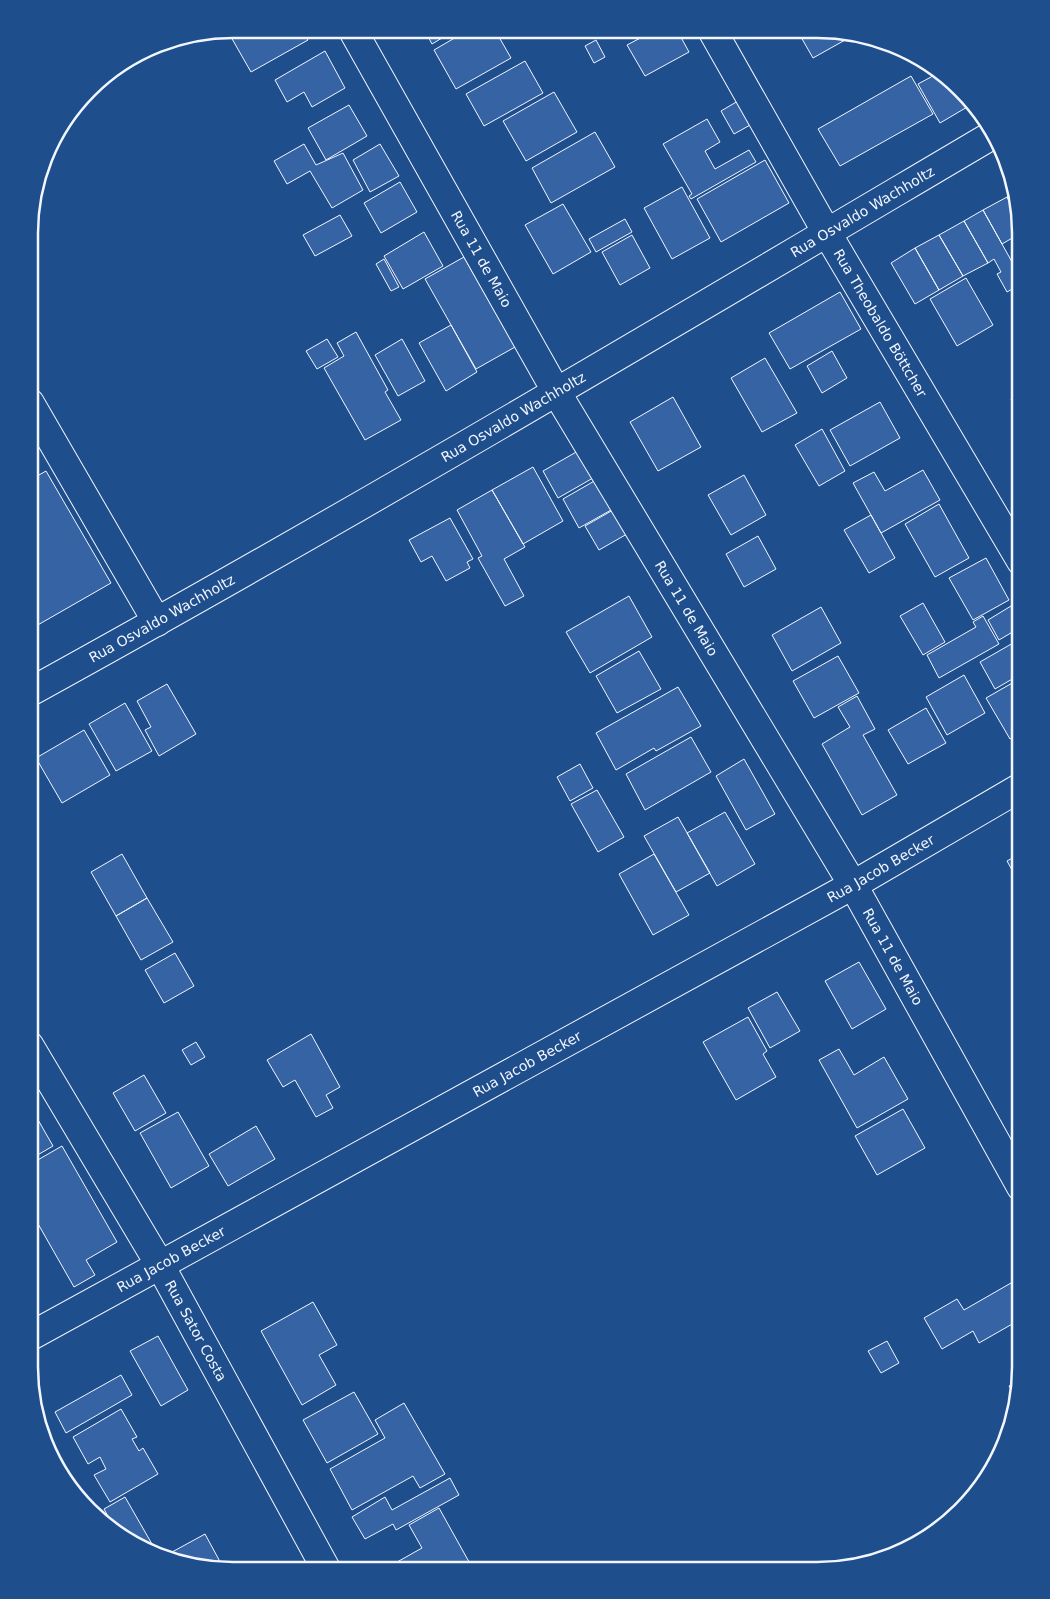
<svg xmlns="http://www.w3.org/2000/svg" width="1050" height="1599" font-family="'DejaVu Sans',sans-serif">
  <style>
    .building { fill: #3563a3; stroke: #f2f6ff }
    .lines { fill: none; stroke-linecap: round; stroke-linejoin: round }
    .minor-casing { stroke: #f2f6ff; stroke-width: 30 }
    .minor { stroke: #1f4e8c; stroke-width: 28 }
    .labels { text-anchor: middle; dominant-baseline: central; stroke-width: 4; stroke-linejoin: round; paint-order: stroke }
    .street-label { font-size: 14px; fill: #f2f6ff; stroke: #1f4e8c }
    .rim { fill: none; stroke: #f2f6ff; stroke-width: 2.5 }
  </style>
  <rect width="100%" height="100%" fill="#1f4e8c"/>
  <path class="building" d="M302,29L308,40L251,72L227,30Z
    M424,29H457L432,44Z
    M470,29L495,30L511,58L456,89L434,50Z
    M643,30H677L689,52L645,76L627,45L646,35Z
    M797,30L844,31L854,35L813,58Z
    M596,40L605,57L594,63L585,46Z
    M325,51L345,88L312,107L304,92L287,102L275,80Z
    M525,61L543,93L484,126L466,94Z
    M942,71L974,103L940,123L918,84Z
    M911,76L933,114L840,166L818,129Z
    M554,92L577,132L526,161L503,121Z
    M738,101L752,124L734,134L721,111Z
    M349,105L367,136L326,160L308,128Z
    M707,119L720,142L705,151L715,169L749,150L756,162L691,199L689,196L692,194L663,144Z
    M595,132L615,167L551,203L532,168Z
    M304,144L316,165L343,153L363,190L332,208L310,171L287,184L274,161Z
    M380,144L399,176L370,192L353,160Z
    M765,160L789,203L721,242L697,199Z
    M400,182L417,212L381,233L364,203Z
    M682,187L710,238L672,259L644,208Z
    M1013,193L1018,217L1007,197Z
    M1007,197L1018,217L1021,233L1002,244L983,210Z
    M563,204L591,252L553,274L525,225Z
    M983,210L1021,278V284L1007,292L997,274L1001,272L994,259L988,263L964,221Z
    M340,215L352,236L315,256L303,235Z
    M625,219L632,232L596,252L589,239Z
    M964,221L988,263L963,276L939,235Z
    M424,232L443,266L403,289L384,256Z
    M632,235L650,268L620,285L602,252Z
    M939,235L963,276L939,290L915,248Z
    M915,248L939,290L915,304L891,263Z
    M464,257L515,347L476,369L425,279Z
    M384,259L399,287L391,291L376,264Z
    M966,278L993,325L957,346L930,299Z
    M840,292L861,329L790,369L769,333Z
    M451,325L477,372L446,391L419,343Z
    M356,332L388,390L385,392L401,420L365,440L324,368L344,356L337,343Z
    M327,339L338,357L317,369L306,351Z
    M402,339L425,381L398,396L375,355Z
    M832,351L847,378L822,393L807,366Z
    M765,358L797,413L762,432L731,378Z
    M1021,393V417L1011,399Z
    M673,397L701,447L658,471L630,422Z
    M880,402L900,438L850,466L830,430Z
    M1021,420V433L1016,423Z
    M822,429L845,471L819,486L795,445Z
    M578,451L593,478L558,498L543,471Z
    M533,467L563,521L523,544L492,490Z
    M923,470L940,500L881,533L853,483L874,472L885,491Z
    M46,471L111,583L36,626L30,616V480Z
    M744,475L766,515L731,535L708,495Z
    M603,476L620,505L579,528L563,499Z
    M492,490L525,547L504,559L524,596L505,606L478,558L482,556L457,510Z
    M939,504L969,558L935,577L905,524Z
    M613,510L627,534L599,550L585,526Z
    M871,515L895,558L869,573L844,530Z
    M450,518L473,559L467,562L470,568L446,581L432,556L421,562L409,540Z
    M758,536L776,569L744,587L726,554Z
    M986,558L1009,600L973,620L949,578Z
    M629,596L652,637L590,673L566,632Z
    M923,603L945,642L923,655L900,616Z
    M1011,606L1021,627L999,640L988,620Z
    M821,607L841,643L792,671L772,635Z
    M983,616L999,644L939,678L927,655L976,627L973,622Z
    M1020,639L1021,674L995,689L980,662Z
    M639,651L661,689L617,713L596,676Z
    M838,656L859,693L814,718L793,681Z
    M964,675L985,713L947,735L926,697Z
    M1021,678V733L1010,739L986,698Z
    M167,684L196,734L159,756L145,730L151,727L137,701Z
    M678,687L701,726L656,751L654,748L616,770L596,733Z
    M857,696L875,729L863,735L897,795L862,815L822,744L850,727L838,707Z
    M125,703L152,751L116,771L89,724Z
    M926,708L946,743L908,764L888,730Z
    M84,730L110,775L62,803L36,758Z
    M691,737L711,772L645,810L626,774Z
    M744,759L775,814L746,830L716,776Z
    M580,764L593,788L570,801L557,777Z
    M597,790L624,837L598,852L571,804Z
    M725,812L755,864L717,886L687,833Z
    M678,817L710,873L676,892L644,836Z
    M1021,853V886L1007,861Z
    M122,854L147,898L116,916L91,872Z
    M654,854L689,915L653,935L619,874Z
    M147,898L173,942L141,960L116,916Z
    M175,953L194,986L164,1003L145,970Z
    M859,962L886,1009L852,1029L825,981Z
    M1021,980V1001L1012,985Z
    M777,992L800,1031L770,1048L748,1008Z
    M748,1017L767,1051L763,1054L776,1077L736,1100L703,1042Z
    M311,1034L340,1087L326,1095L333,1108L316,1117L295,1080L283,1087L267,1060Z
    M196,1042L205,1057L191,1065L182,1050Z
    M839,1049L854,1075L884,1057L908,1099L857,1128L819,1060Z
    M144,1075L166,1113L135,1131L113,1093Z
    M29,1104L53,1146L29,1160Z
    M903,1109L925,1148L877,1175L855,1136Z
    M178,1112L209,1166L171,1188L140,1133Z
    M256,1126L275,1159L228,1186L209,1154Z
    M62,1146L117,1242L86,1260L95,1275L74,1287L29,1208V1165Z
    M1011,1283L1021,1300V1319L979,1343L973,1331L942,1349L924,1318L957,1299L964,1310Z
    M313,1302L337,1345L319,1355L336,1385L302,1405L261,1331Z
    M158,1336L188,1390L161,1406L130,1351Z
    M887,1341L899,1363L881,1373L868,1351Z
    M121,1375L132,1395L66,1433L55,1412Z
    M1021,1379V1380L1017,1400L1009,1386Z
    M354,1392L378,1434L327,1463L303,1420Z
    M404,1403L445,1474L420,1488L413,1476L352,1510L330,1469L385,1438L375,1420Z
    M121,1409L137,1437L132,1439L139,1451L143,1448L158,1474L110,1502L94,1475L106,1469L100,1457L88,1464L73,1437Z
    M450,1478L459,1495L396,1530L393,1524L365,1539L352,1517L385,1497L392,1510Z
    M125,1497L156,1551L151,1553L118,1534L104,1509Z
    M439,1508L473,1569H392L390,1566L422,1548L409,1525Z
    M205,1534L224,1569H206L163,1557Z"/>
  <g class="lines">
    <defs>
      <g id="minor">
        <path id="s1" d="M352,29L557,393L853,885L1021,1187"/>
        <path id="s2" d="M712,30L827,233L1021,561"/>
        <path d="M30,403L157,622"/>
        <path id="s3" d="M30,692C355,513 674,323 994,134"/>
        <path id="s4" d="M29,1045L160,1265L326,1569"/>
        <path id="s5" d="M29,1337L853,885L1021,787"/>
      </g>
    </defs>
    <use href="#minor" class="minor-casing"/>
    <use href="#minor" class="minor"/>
  </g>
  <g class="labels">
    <g class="street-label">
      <text stroke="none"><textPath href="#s3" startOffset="961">Rua Osvaldo Wachholtz</textPath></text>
      <text stroke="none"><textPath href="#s1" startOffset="264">Rua 11 de Maio</textPath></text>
      <text stroke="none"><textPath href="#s2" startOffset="338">Rua Theobaldo Böttcher</textPath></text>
      <text stroke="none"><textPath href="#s3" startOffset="556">Rua Osvaldo Wachholtz</textPath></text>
      <text stroke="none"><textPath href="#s1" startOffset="669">Rua 11 de Maio</textPath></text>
      <text stroke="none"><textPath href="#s3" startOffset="151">Rua Osvaldo Wachholtz</textPath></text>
      <text stroke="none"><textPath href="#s5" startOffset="972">Rua Jacob Becker</textPath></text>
      <text stroke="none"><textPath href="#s1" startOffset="1074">Rua 11 de Maio</textPath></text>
      <text stroke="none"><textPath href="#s5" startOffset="568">Rua Jacob Becker</textPath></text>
      <text stroke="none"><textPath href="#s5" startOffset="162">Rua Jacob Becker</textPath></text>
      <text stroke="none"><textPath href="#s4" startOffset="331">Rua Sator Costa</textPath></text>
    </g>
  </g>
  <path d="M0 0H1050V1599H0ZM233 38H817A195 195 0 0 1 1012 233V1367A195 195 0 0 1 817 1562H233A195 195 0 0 1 38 1367V233A195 195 0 0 1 233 38Z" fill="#1f4e8c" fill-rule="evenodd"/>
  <path class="rim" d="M233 38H817A195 195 0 0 1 1012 233V1367A195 195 0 0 1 817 1562H233A195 195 0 0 1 38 1367V233A195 195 0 0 1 233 38Z"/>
</svg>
